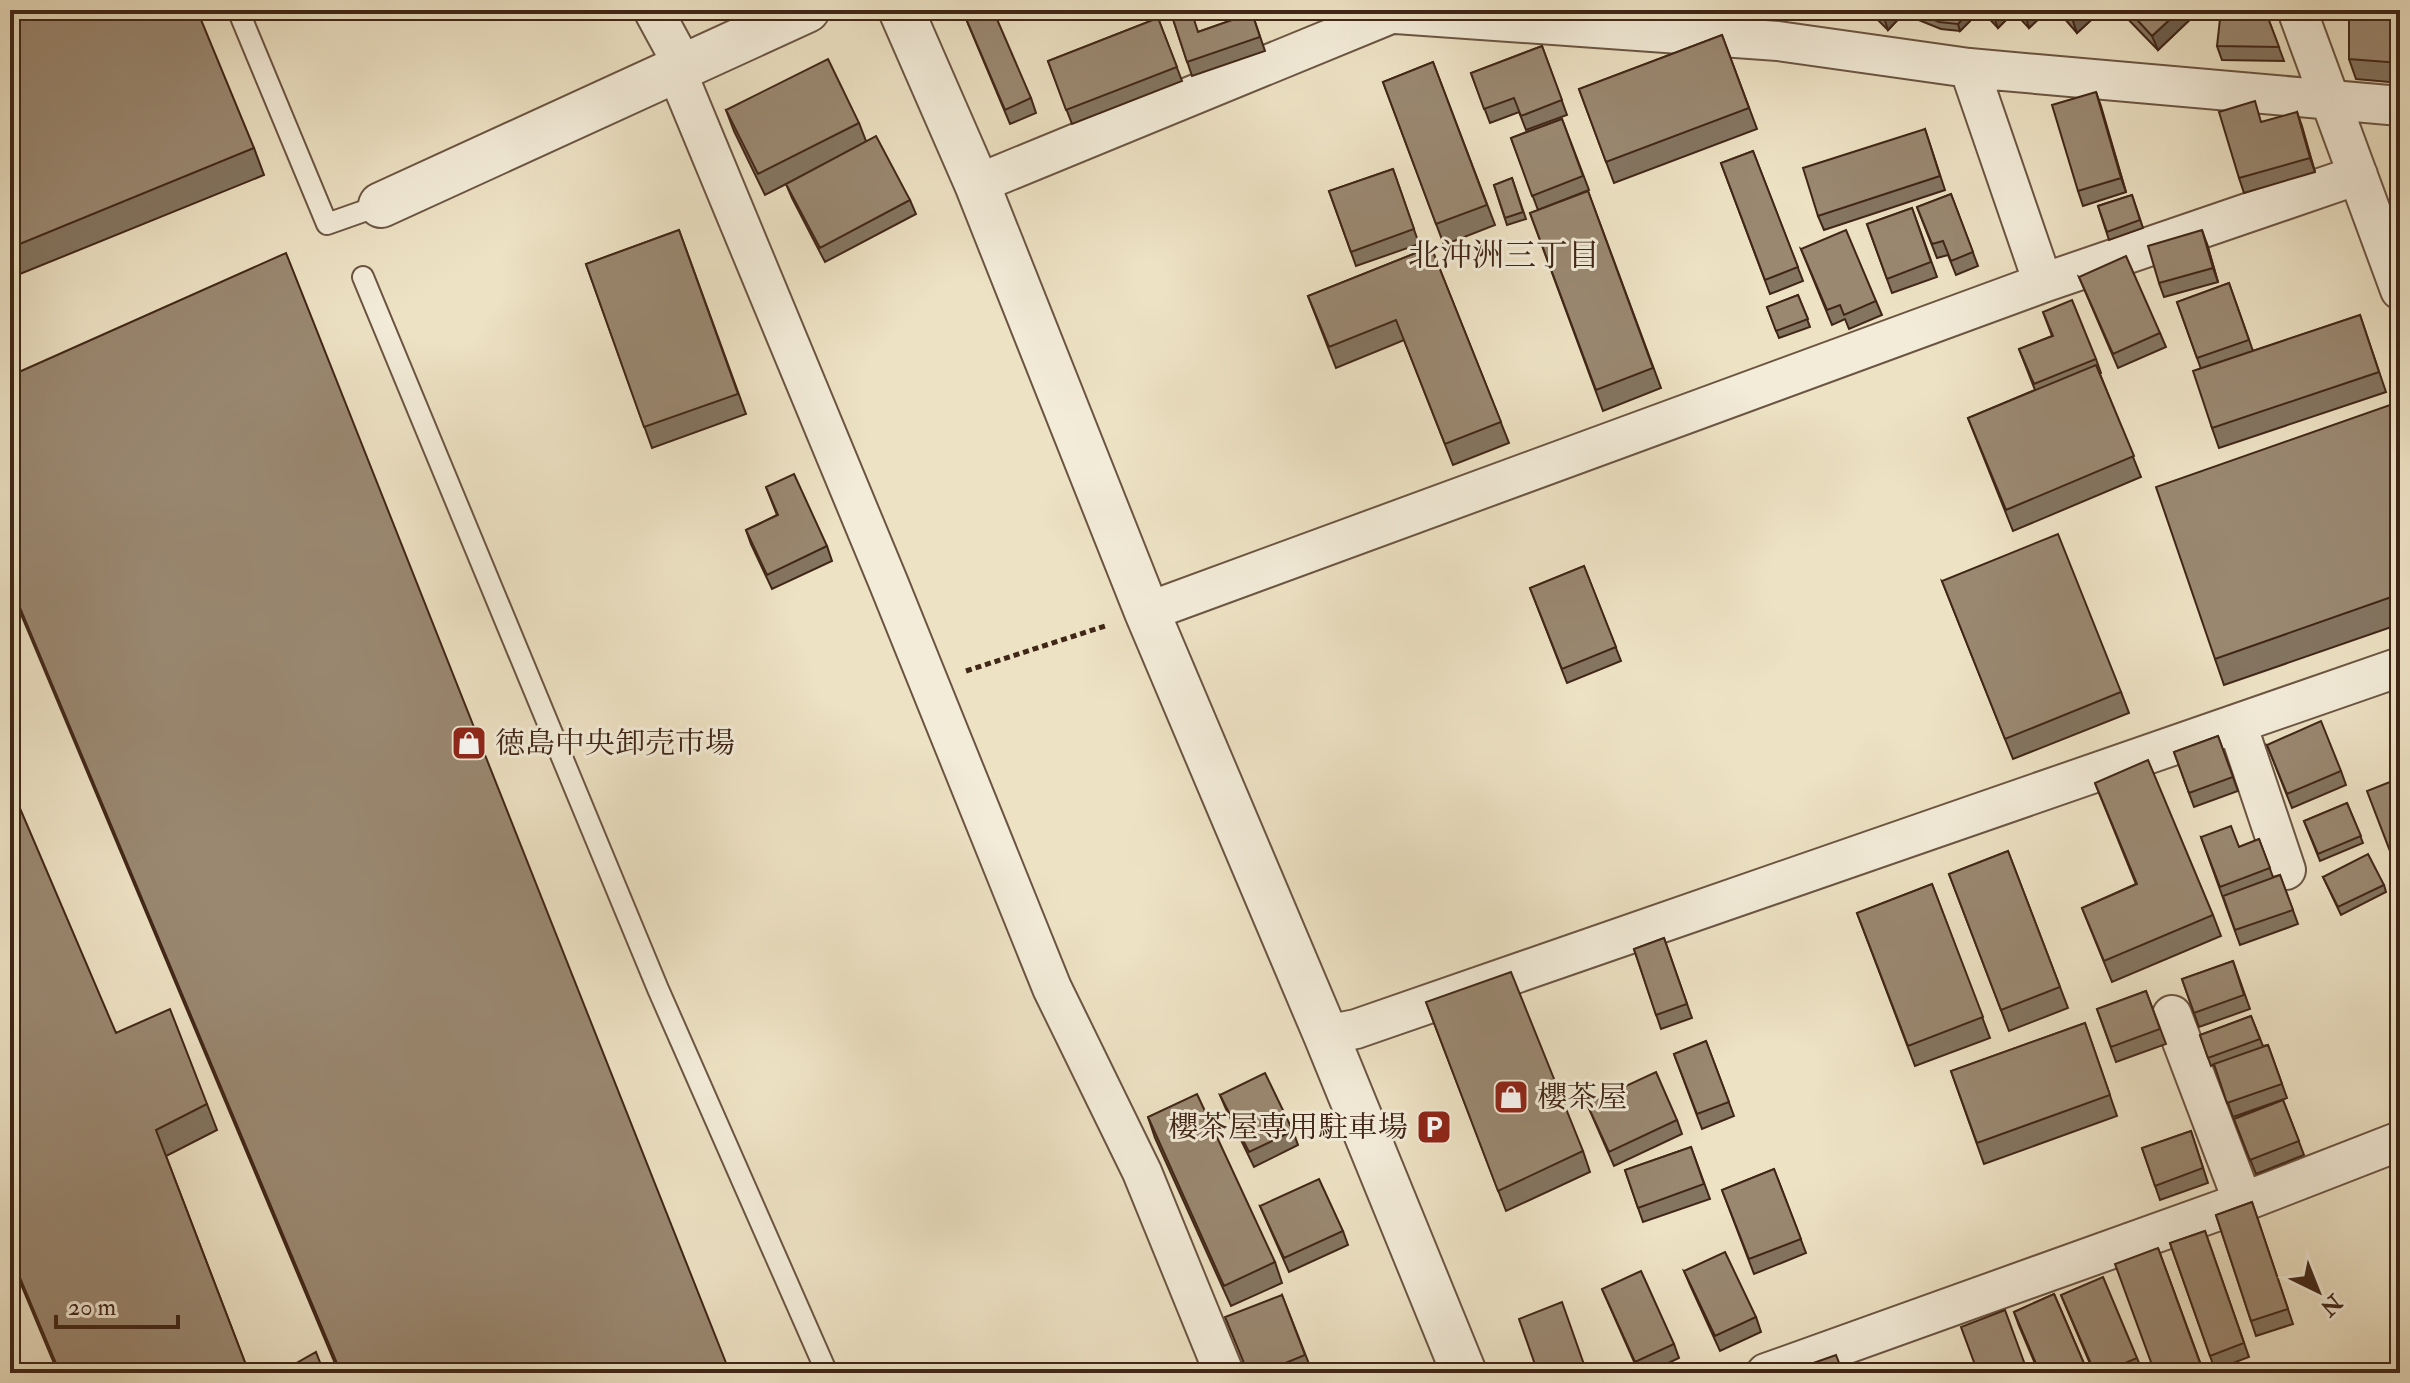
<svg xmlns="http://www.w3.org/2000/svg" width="2410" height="1383" font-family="'IM FELL Double Pica','Noto Serif JP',serif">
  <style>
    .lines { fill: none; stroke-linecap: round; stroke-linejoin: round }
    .service-casing { stroke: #6b5542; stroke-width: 24 }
    .minor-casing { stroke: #6b5542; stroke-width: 42 }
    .tertiary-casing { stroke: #6b5542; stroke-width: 48 }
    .path { stroke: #402617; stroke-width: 5; stroke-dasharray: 6 4; stroke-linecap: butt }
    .service { stroke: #f3ecd9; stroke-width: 20 }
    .minor { stroke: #f3ecd9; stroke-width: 38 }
    .tertiary { stroke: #f3ecd9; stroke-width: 44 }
    .wall { fill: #847561; stroke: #402617; stroke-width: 2 }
    .shaded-wall { fill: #6c5f4f; stroke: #402617; stroke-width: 2 }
    .building { fill: #9a8871; stroke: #402617; stroke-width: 2 }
    .labels { text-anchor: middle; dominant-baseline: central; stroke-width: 6; stroke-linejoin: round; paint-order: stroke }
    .poi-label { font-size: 30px; fill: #402617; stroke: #f3ecd9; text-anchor: start }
    .neighbourhood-label { font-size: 32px; fill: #402617; stroke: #f3ecd9 }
  </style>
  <rect width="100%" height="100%" fill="#ede2c4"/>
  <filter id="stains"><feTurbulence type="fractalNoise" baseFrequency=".0025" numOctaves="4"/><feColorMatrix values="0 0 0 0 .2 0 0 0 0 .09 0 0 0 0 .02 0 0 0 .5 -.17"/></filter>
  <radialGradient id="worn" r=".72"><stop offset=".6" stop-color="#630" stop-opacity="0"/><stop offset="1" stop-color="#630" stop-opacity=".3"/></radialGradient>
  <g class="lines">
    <defs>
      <path id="service" d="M238,10L327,224L381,205
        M363,277L658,989L827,1373"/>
      <path id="minor" d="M653,10L684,67
        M1339,10L1778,41L1969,68L2400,106
        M2297,10L2400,290
        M1969,68L2043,283
        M676,70L889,584L1052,988L1142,1172L1224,1373
        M977,184L1386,16
        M1147,612L2043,283L2358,175
        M2237,724L2286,870
        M2172,1015L2243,1202
        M1326,1035L1356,1029L2400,667
        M1766,1373L2243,1202L2400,1141"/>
      <path id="tertiary" d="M901,10L977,184L1147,612L1326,1035L1464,1373
        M381,205L807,10"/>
    </defs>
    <use href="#service" class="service-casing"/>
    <use href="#minor" class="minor-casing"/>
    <use href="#tertiary" class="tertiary-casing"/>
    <path class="path" d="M966,671L1108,625"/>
    <use href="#service" class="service"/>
    <use href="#minor" class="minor"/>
    <use href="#tertiary" class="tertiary"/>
  </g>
  <path class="wall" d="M10,10L254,148L264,175L10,278Z
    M1807,10H1839L1830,19L1822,10L1814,18Z
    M1868,10H1907L1888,30Z
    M1981,10H2041L2043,15L2029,28L2014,12L1998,28Z
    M2057,10H2102L2077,33Z
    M2119,10H2200L2158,50Z
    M2265,10L2284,61L2222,60L2217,46Z
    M2400,10V83L2356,79L2349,59Z
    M1913,11L1967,14L1970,21L1960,31L1941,29L1916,19Z
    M1252,13L1265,51L1192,76L1172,16L1198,32Z
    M964,14L1031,98L1036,113L1010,124Z
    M1158,18L1182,81L1072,124L1048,61Z
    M1722,35L1757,129L1614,183L1579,89Z
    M1542,46L1567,115L1526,130L1519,112L1490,123L1471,73Z
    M1433,62L1495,225L1444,245L1383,82Z
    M2096,92L2126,192L2083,206L2078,191Z
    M726,110L859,123L866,141L910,200L916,214L825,262L792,198L786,184L765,195L734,131Z
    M2297,112L2315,172L2244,193L2239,178Z
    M1562,119L1589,190L1538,210L1511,138Z
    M1925,129L1945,190L1824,230L1818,216Z
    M1753,151L1803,281L1770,294L1721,163Z
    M1393,169L1419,244L1356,266L1329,191Z
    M1512,178L1526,219L1507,225L1494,185Z
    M1588,191L1661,388L1603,411L1530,213Z
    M1951,194L1978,266L1956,275L1948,255L1937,258L1917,207Z
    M2132,195L2143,228L2109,240L2098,206Z
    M1912,208L1937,277L1892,293L1867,224Z
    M679,230L746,414L652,448L586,264Z
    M2207,244L2218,282L2164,297L2159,283Z
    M1431,247L1509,443L1453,465L1404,340L1336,368L1308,296Z
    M1801,249L1876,301L1882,315L1849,329L1845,319L1832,325Z
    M2079,277L2160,333L2166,347L2118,368Z
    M2229,283L2253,351L2360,315L2386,392L2219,448L2212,428L2201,369L2177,302Z
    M1798,295L1810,327L1779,338L1767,307Z
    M2043,312L2096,359L2101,373L2100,374L2141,477L2013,531L1968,418L2035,390L2019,349L2052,336Z
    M10,376L730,1373H339L10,588Z
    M2400,432V624L2224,685L2215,659Z
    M766,487L827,546L832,561L772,589L751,544L746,530L777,515Z
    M1584,566L1621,661L1567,683L1530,588Z
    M1942,581L2121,692L2129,713L2013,759Z
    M2218,736L2238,791L2194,807L2174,752Z
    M2267,745L2341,771L2346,785L2292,808Z
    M2095,783L2213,915L2221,936L2112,982L2082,908L2136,884Z
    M2347,803L2363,843L2320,861L2304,821Z
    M2201,837L2239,847L2259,839L2273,877L2280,875L2298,924L2240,945Z
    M2008,851L2068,1008L2009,1031L1949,874Z
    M2323,877L2384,885L2386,892L2341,915Z
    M1932,884L1990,1038L1915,1066L1857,913Z
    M1664,938L1692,1018L1661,1029L1634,949Z
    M2233,961L2250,1009L2199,1027L2182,979Z
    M2146,991L2166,1044L2116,1062L2097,1009Z
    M1426,1002L1583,1151L1590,1172L1506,1211Z
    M2251,1016L2263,1046L2268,1045L2287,1098L2233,1117L2214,1064L2211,1066L2200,1035Z
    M2085,1023L2117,1116L1984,1164L1951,1071Z
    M116,1033L207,1104L217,1130L166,1156L249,1373H58L10,1258V1083Z
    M1706,1041L1734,1116L1702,1129L1674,1054Z
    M1220,1095L1293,1131L1298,1145L1254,1167L1226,1109Z
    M2283,1100L2304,1155L2256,1174L2234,1119Z
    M1587,1104L1677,1120L1682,1134L1614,1166Z
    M1148,1117L1275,1262L1282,1283L1231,1306L1155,1138Z
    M2191,1131L2208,1183L2160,1200L2142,1148Z
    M1691,1147L1710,1199L1643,1222L1625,1170Z
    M1774,1169L1806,1253L1754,1274L1722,1190Z
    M2252,1202L2293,1324L2256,1336L2216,1215Z
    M1260,1206L1343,1231L1348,1245L1289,1272Z
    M2205,1231L2249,1357L2215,1370L2170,1243Z
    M2158,1248L2204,1373H2155Z
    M1684,1271L1756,1317L1761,1332L1720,1351L1690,1285Z
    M1602,1289L1674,1344L1679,1358L1647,1373H1639Z
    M2054,1294L2088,1373H2039L2019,1326L2014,1312Z
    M1282,1295L1311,1369L1308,1370L1309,1373H1247Z
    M2061,1295L2137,1358L2143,1372L2140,1373H2094Z"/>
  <path class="shaded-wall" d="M1811,10H1822L1814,18Z
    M1826,10H1839L1830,19Z
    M1888,10H1907L1888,30L1883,15Z
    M2006,10H2014V12L1998,28L1995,20Z
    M2038,10H2041L2043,15L2029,28L2027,21Z
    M2081,10H2102L2077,33L2072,18Z
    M2180,10H2200L2158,50L2152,36Z
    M1967,14L1970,21L1960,31L1958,24Z
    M2096,92L2101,106L2126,192L2121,178Z
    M2297,112L2302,126L2315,172L2310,158Z
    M2202,230L2207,244L2218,282L2213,268Z"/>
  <path class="building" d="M10,10H197L254,148L10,248Z
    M972,10H993L1031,98L1005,110L964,14Z
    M1188,10H1191L1198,32L1252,13L1260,37L1187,62L1172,16Z
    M1877,10H1888L1883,15Z
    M1914,10H1963L1967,14L1958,24L1939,22L1913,11Z
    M1985,10H2006L1995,20Z
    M2016,10H2038L2027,21Z
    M2065,10H2081L2072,18Z
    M2128,10H2180L2152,36Z
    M2221,10H2265L2279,47L2217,46Z
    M2349,10H2400V63L2349,59Z
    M1158,18L1177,67L1066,110L1048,61Z
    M1722,35L1749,108L1606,162L1579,89Z
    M1542,46L1562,100L1521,116L1514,98L1484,109L1471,73Z
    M828,59L859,123L758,174L726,110Z
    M1433,62L1487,205L1436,224L1383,82Z
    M2096,92L2121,178L2078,191L2052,105Z
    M2255,101L2261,122L2297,112L2310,158L2239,178L2219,112Z
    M1562,119L1583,176L1532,196L1511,138Z
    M1925,129L1940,176L1818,216L1803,168Z
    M876,136L910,200L820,248L786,184Z
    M1753,151L1798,267L1765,280L1721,163Z
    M1393,169L1414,229L1351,252L1329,191Z
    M1512,178L1523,212L1505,218L1494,185Z
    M1588,191L1653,368L1596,390L1530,213Z
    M1951,194L1973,252L1951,261L1943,241L1932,244L1917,207Z
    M2132,195L2140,220L2107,232L2098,206Z
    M1912,208L1931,262L1887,279L1867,224Z
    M679,230L738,394L644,427L586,264Z
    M1846,230L1876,301L1844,315L1840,305L1827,310L1801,249Z
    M2202,230L2213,268L2159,283L2148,246Z
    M1431,247L1501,422L1445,444L1396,320L1329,347L1308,296Z
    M286,253L730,1373H341L10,584V376Z
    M2126,256L2160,333L2113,354L2079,277Z
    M2229,283L2249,340L2197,358L2177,302Z
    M1798,295L1808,319L1776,331L1767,307Z
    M2072,300L2096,359L2034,384L2019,349L2053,336L2043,312Z
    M2360,315L2379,372L2212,428L2193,371Z
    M2096,365L2134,456L2006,510L1968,418Z
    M2390,405L2400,433V594L2215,659L2156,487Z
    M794,474L827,546L767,575L746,530L778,515L766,487Z
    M2058,534L2121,692L2005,739L1942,581Z
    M1584,566L1616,647L1562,669L1530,588Z
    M2321,721L2341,771L2287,794L2267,745Z
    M2218,736L2233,777L2189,793L2174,752Z
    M2148,760L2213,915L2104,961L2082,908L2137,884L2095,783Z
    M2400,778V871L2398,872L2367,791Z
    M10,785L116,1033L170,1009L207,1104L156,1130L249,1373H60L10,1254V1083L20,1078L10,1051Z
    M2347,803L2361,836L2318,854L2304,821Z
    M2231,826L2239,847L2259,839L2270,868L2220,887L2201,837Z
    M2008,851L2060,987L2001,1010L1949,874Z
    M2368,854L2384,885L2338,907L2323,877Z
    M2280,875L2293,910L2235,930L2223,896Z
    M1932,884L1983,1017L1908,1046L1857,913Z
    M1664,938L1687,1004L1656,1015L1634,949Z
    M2233,961L2244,995L2194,1013L2182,979Z
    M1511,972L1583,1151L1498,1191L1426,1002Z
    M2146,991L2160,1029L2111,1047L2097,1009Z
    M2251,1016L2260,1039L2208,1058L2200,1035Z
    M2085,1023L2110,1095L1977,1143L1951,1071Z
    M1706,1041L1729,1102L1697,1114L1674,1054Z
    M2268,1045L2282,1084L2227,1103L2214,1064Z
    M1656,1072L1677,1120L1609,1152L1587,1104Z
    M1265,1073L1293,1131L1249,1152L1220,1095Z
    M1197,1094L1275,1262L1224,1286L1148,1117Z
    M2283,1100L2299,1141L2250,1160L2234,1119Z
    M2191,1131L2203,1168L2155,1186L2142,1148Z
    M1691,1147L1704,1184L1638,1208L1625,1170Z
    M1774,1169L1801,1239L1749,1259L1722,1190Z
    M1319,1179L1343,1231L1284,1258L1260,1206Z
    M2252,1202L2288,1309L2251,1321L2216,1215Z
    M2205,1231L2244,1343L2210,1356L2170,1243Z
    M2158,1248L2200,1363L2174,1373H2155L2115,1264Z
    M1725,1252L1756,1317L1715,1336L1684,1271Z
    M1641,1271L1674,1344L1635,1362L1602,1289Z
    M2103,1277L2137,1358L2102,1373H2095L2061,1295Z
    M2054,1294L2086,1368L2075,1373H2040L2014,1312Z
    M1282,1295L1305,1355L1261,1373H1248L1225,1317Z
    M1562,1302L1587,1373H1538L1519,1319Z
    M2005,1310L2028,1373H1978L1961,1327Z
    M316,1352L324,1373H279Z
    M1836,1355L1843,1373H1785Z
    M1306,1365L1309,1373H1285Z"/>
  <defs>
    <symbol id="shop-square" viewBox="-11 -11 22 22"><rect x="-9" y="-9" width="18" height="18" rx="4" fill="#8f2418" stroke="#f3ecd9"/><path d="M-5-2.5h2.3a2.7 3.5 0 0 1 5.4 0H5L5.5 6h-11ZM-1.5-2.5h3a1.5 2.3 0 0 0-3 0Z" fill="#fff"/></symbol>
    <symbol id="parking-square" viewBox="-11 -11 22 22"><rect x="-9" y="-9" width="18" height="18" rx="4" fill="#8f2418" stroke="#f3ecd9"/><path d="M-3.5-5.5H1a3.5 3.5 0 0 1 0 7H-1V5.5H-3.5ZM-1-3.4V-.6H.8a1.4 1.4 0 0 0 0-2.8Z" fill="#fff"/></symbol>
  </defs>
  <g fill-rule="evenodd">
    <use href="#shop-square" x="449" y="723" width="40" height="40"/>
    <use href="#shop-square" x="1491" y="1077" width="40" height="40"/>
    <use href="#parking-square" x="1414" y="1107" width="40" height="40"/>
  </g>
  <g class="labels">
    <g class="poi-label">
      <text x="495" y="743">徳島中央卸売市場</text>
      <text x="1537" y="1097">櫻茶屋</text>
      <text x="1408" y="1127" text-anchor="end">櫻茶屋専用駐車場</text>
    </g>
    <g class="neighbourhood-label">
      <text x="1504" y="256">北沖洲三丁目</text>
    </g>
  </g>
  <rect width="2410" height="1383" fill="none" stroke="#ede2c4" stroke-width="40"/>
  <rect x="12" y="12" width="2386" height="1359" fill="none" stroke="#402617" stroke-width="4"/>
  <rect x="20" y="20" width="2370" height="1343" fill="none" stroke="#402617" stroke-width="2"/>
  <g transform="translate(2318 1291) rotate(137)" stroke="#f3ecd9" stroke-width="6" paint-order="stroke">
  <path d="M0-6L14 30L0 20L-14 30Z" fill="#402617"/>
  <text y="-12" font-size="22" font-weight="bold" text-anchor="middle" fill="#402617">N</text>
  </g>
  <path d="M56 1315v12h122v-12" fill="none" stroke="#402617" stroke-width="4"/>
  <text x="68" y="1315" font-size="24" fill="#402617" stroke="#f3ecd9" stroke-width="6" paint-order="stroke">20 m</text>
  <rect width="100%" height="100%" filter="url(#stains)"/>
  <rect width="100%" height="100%" fill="url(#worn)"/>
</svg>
